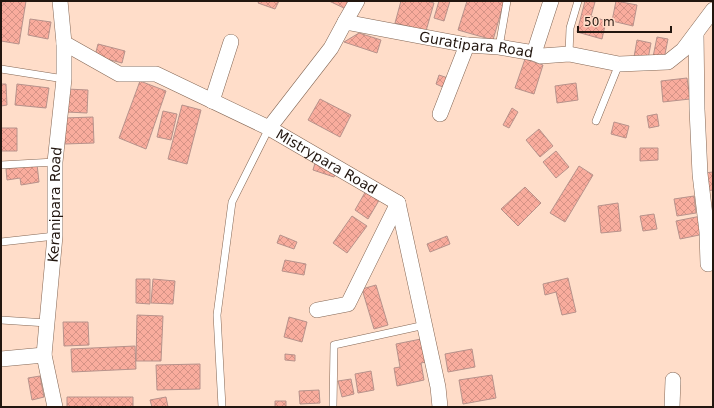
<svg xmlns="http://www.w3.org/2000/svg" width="714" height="408" font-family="'DejaVu Sans',sans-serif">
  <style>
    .building { fill: url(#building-cross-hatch); stroke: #b7928b }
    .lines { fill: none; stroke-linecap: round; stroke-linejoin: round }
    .service-casing { stroke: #846755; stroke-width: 8 }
    .minor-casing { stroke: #846755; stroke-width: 16 }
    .service { stroke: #fff; stroke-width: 7 }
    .minor { stroke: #fff; stroke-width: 15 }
    .labels { text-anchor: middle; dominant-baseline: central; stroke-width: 3; stroke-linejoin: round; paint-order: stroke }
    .street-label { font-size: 14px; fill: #22160f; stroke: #ffddc9 }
  </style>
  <defs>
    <pattern id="building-cross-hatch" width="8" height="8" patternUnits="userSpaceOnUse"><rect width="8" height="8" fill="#f9ac9d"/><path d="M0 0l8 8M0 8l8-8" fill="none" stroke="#d59386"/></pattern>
  </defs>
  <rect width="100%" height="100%" fill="#ffddc9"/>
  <path class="building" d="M1,1H26L19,44L1,41Z
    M259,1H279L275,9L258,3Z
    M329,1H349L346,9Z
    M401,1H427L434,3L426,31L395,23Z
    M439,1H450L444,21L434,18Z
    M467,1H500L504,2L493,40L458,30Z
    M585,1L595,2L591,16L606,21L602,39L577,32Z
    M616,1L637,5L633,26L612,21Z
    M30,19L51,22L48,39L28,35Z
    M359,33L381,40L377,53L344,42Z
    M657,37L668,39L664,59L653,57Z
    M637,40L651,43L648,59L634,57Z
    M98,44L125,51L122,63L95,56Z
    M525,59L543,65L534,94L515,88Z
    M439,75L451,79L447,89L436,84Z
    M687,78L690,99L663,102L661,81Z
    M140,81L166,91L146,149L119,138Z
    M576,83L578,100L557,103L555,86Z
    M1,84H6L7,105L1,106Z
    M17,84L49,88L46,108L15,105Z
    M67,89L88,90L87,113L67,112Z
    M320,99L351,115L340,137L308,120Z
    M182,105L201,110L187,164L168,159Z
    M512,108L518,112L509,128L503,125Z
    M163,111L177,114L171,140L157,137Z
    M657,114L659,126L649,128L647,116Z
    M93,117L94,143L65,144L64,118Z
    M614,122L629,126L626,138L611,134Z
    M1,128H17V151H1Z
    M539,129L553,146L540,157L526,140Z
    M640,148H658V160L640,161Z
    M556,151L569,167L556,178L543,162Z
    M315,163L337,171L334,177L313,170Z
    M37,164L39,182L21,185L20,178L7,180L6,169Z
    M579,166L593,175L565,222L550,213Z
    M713,172V190L706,191L704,173Z
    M525,187L541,203L518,226L501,209Z
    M367,189L381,197L368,219L355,210Z
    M694,196L696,213L677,216L674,199Z
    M618,203L621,231L601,233L598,206Z
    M654,214L657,229L643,231L640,216Z
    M352,216L367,226L347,253L333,243Z
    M701,216L704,234L680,239L676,221Z
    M280,235L297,242L294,249L277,243Z
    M447,236L450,244L430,252L427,244Z
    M285,260L306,264L304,275L282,271Z
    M568,278L576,312L562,315L556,292L545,295L543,284Z
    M136,279H150V304L136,303Z
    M153,279L175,281L173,304L151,303Z
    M376,285L388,325L374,329L362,289Z
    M137,315L163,316L161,361H136Z
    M289,317L307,322L302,342L284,337Z
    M63,322H88L89,345L64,346Z
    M426,338L431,361L421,363L424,380L397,386L394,368L400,367L396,344Z
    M135,346L136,369L72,372L71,349Z
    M472,349L475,367L448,372L445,354Z
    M285,354L295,355V361L285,360Z
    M200,364V389L157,390L156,365Z
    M371,371L374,390L358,393L355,374Z
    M492,375L496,398L463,404L459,380Z
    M40,376L44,397L32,400L28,378Z
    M351,379L354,394L342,397L338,381Z
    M319,390L320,403L300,404L299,391Z
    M67,397H133V407H67Z
    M166,397L168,407H152L150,400Z
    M275,401H286V407H275Z"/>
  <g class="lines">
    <defs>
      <path id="service" d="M499,47L507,1
        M569,54L570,28L578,1
        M1,69L64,79
        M596,121L619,64
        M1,165L55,162
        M1,242L55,236
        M1,320L47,323
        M222,407L217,315L232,202L269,128
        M333,407L334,345L425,325"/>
      <g id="minor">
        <path d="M345,22L357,1"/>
        <path d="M696,33L697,109L700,174L707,232L708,264"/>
        <path id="s1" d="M64,43L119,74H156L269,128L398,203L438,387L440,407"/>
        <path d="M534,53L551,1"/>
        <path d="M212,101L231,42"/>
        <path d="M440,114L467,45"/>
        <path id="s2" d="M269,128L331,48L345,22L467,45L499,47L534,53L541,56L569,54L619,64L668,62L683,50L713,10"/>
        <path d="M317,310L348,304L398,203"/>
        <path d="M1,359L44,355"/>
        <path id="s3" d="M55,407L44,355L55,236V162L64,79V43L60,1"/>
        <path d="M672,407L673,380"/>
      </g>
    </defs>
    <use href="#service" class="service-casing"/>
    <use href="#minor" class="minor-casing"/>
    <use href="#service" class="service"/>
    <use href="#minor" class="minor"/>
  </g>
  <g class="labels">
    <g class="street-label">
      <text stroke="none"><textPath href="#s2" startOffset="264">Guratipara Road</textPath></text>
      <text stroke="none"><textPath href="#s1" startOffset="292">Mistrypara Road</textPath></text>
      <text stroke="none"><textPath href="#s3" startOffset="204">Keranipara Road</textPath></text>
    </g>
  </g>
  <rect width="714" height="408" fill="none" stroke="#22160f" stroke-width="4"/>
  <path d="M578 26v6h93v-6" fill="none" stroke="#22160f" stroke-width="2"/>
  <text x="584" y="26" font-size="12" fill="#22160f" stroke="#ffddc9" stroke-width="3" paint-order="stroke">50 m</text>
</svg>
